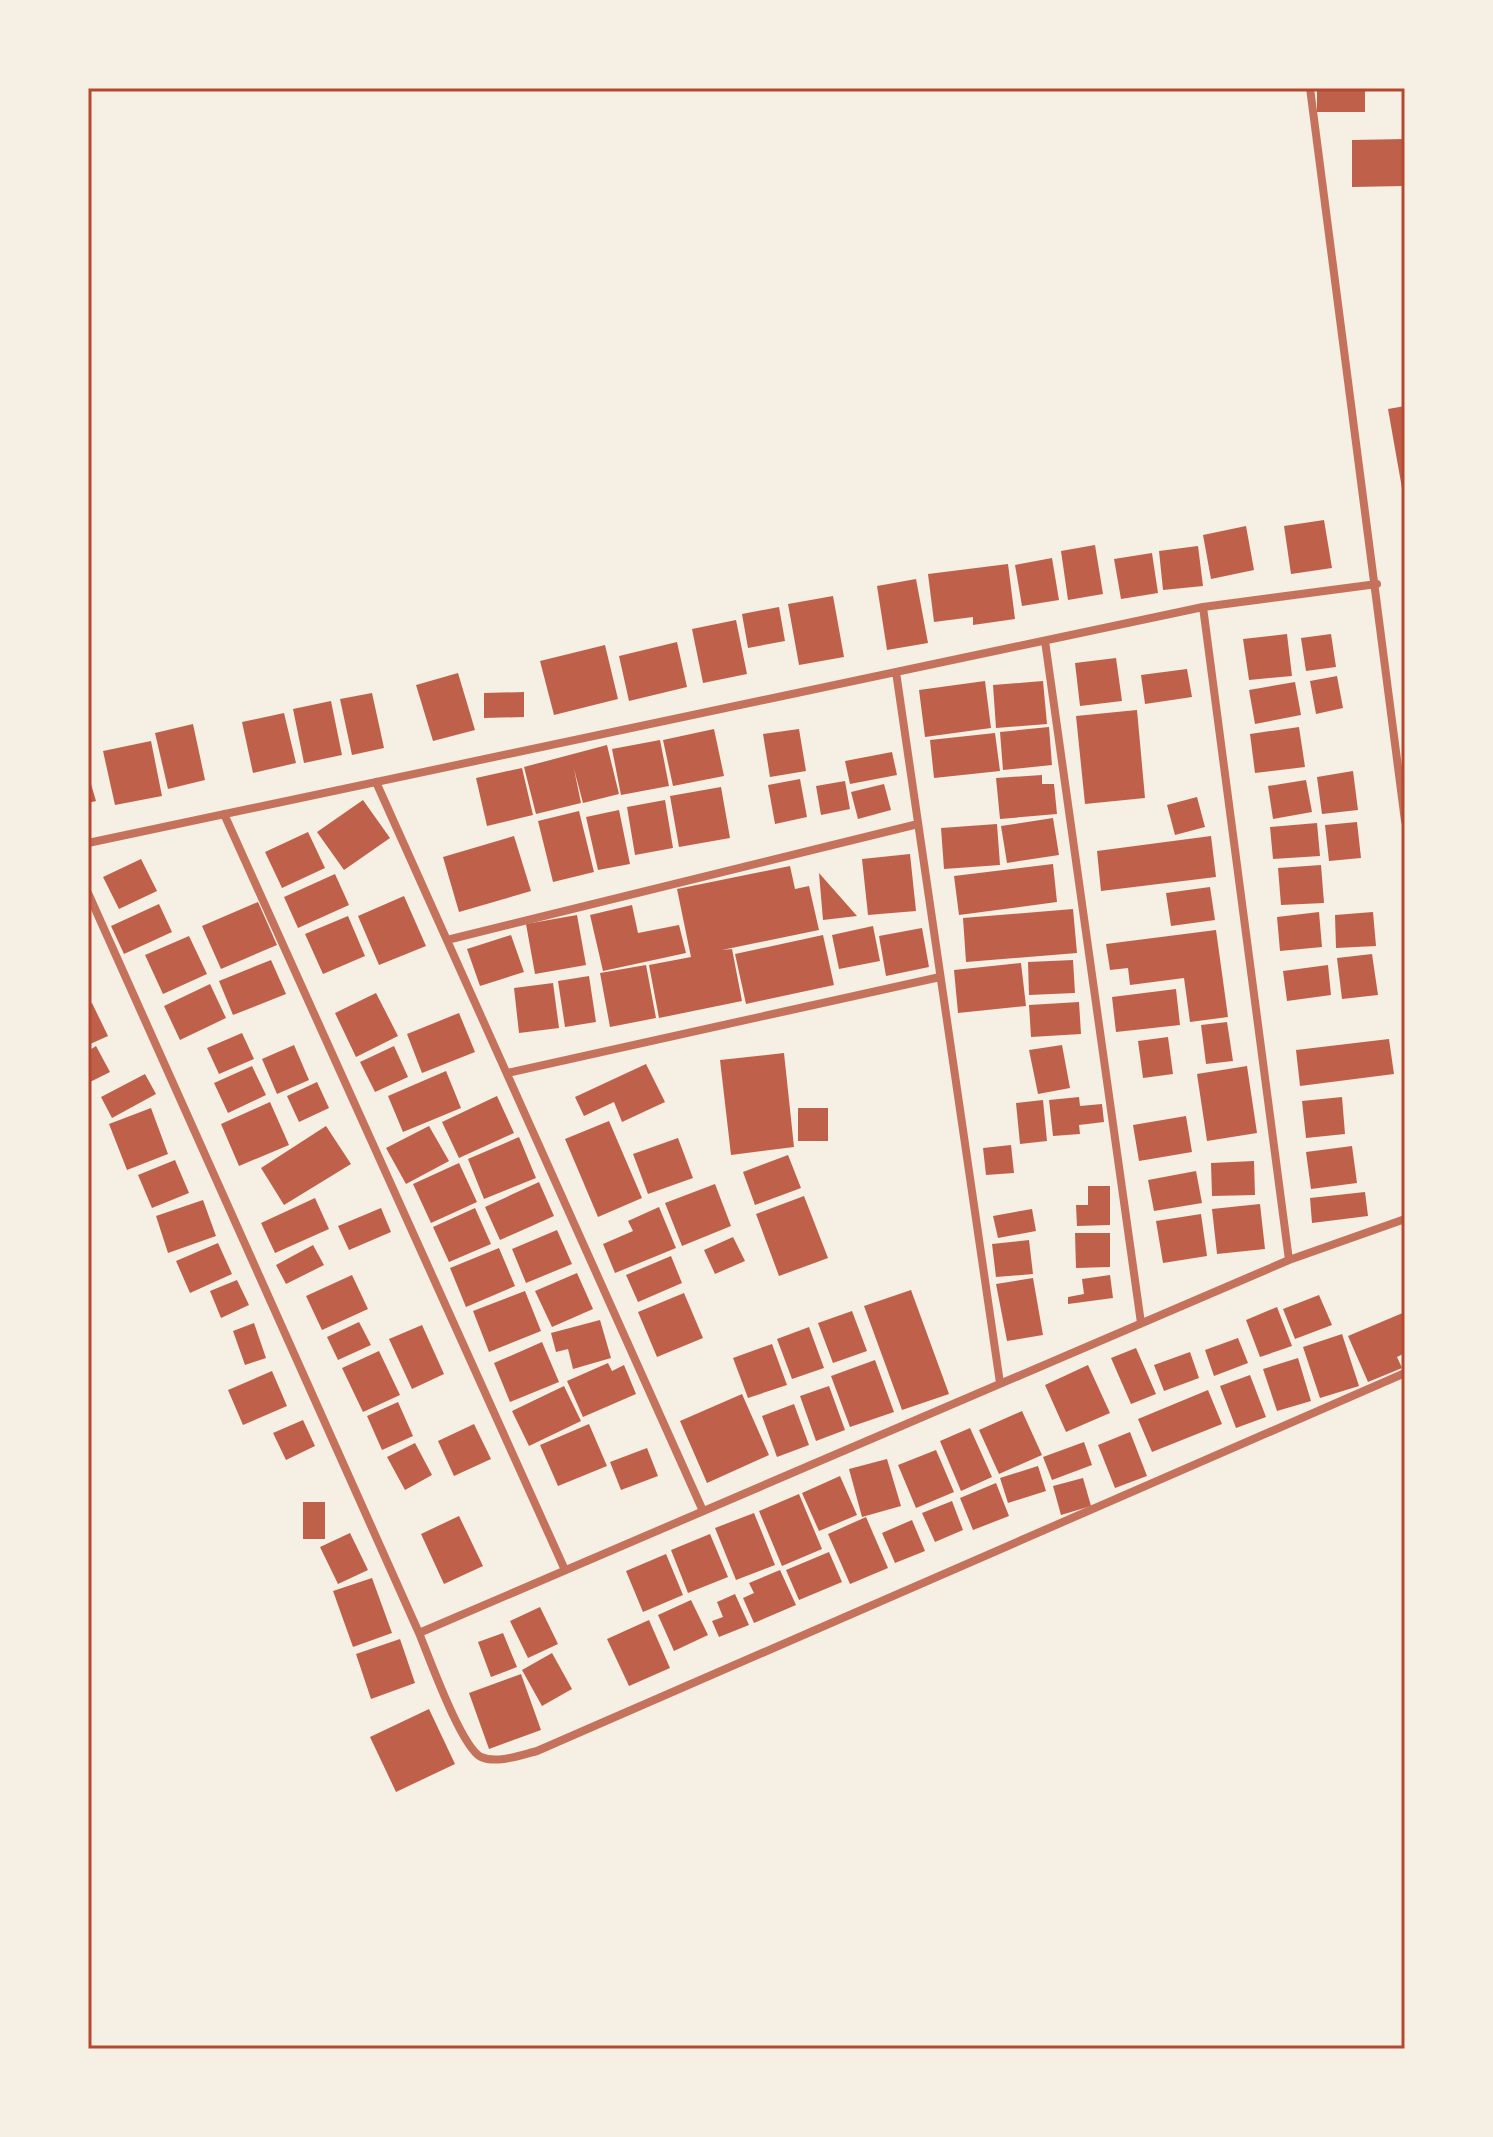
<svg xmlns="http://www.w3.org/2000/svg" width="1493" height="2137" font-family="Manrope,sans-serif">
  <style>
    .building { fill: #bf614a }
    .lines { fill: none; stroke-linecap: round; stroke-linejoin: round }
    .minor { stroke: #c5725c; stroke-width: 8 }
    .neatline { fill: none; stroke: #b5482f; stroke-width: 3 }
  </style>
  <rect width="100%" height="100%" fill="#f6efe4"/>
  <path class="building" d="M1317,88H1365V112H1317Z
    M1405,139V186L1352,187V140Z
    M1405,406V494H1403L1388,409Z
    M1324,520L1332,568L1291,574L1284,526Z
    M1246,526L1254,570L1211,579L1203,535Z
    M1095,545L1103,594L1068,600L1061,551Z
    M1198,546L1203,586L1163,590L1159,551Z
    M1152,553L1158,593L1121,599L1114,559Z
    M1052,558L1059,600L1022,606L1015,565Z
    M1008,564L1015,619L973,625V617L934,622L928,574Z
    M916,579L928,643L887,650L877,586Z
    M833,596L844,657L799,665L788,604Z
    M779,607L785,641L748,648L742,614Z
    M736,620L747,674L703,683L692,629Z
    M1287,634L1292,676L1249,680L1243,639Z
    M1331,634L1336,667L1306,671L1301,638Z
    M677,642L687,687L629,701L619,656Z
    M605,645L618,699L554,715L540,661Z
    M1116,658L1122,701L1080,706L1075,663Z
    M1187,669L1192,697L1145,704L1141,675Z
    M458,673L475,730L433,741L416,685Z
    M1337,676L1343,708L1316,714L1310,681Z
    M985,681L991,728L925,737L919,690Z
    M1043,681L1047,724L996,728L993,685Z
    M1295,682L1301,715L1255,724L1249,690Z
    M524,692V717L484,718V693Z
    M372,693L384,748L352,755L340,699Z
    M331,701L342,755L304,763L293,709Z
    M1137,710L1145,798L1085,804L1076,716Z
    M284,713L296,763L253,773L242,722Z
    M193,724L205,780L168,789L155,733Z
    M1049,727L1052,765L1003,770L1000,732Z
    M1299,727L1305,767L1255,773L1250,734Z
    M714,729L724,776L673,786L663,740Z
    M799,729L806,771L770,777L763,734Z
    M995,733L1000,771L934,778L930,740Z
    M660,740L669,786L621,795L612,749Z
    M151,741L162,796L115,805L103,751Z
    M607,745L619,794L583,803L574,769L581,803L536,814L524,767Z
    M892,752L897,775L850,784L845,761Z
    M522,768L533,815L487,826L476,778Z
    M1353,771L1358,810L1322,814L1317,777Z
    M88,774L96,801L88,803Z
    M1042,775V784H1054L1057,814L1000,819L996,778Z
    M800,779L807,817L775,824L768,785Z
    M1306,780L1312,812L1273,819L1268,786Z
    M845,781L850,809L821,815L816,786Z
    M884,784L891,810L858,819L851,792Z
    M721,787L730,838L679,847L670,796Z
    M1197,797L1205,827L1175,835L1167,805Z
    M363,800L390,838L344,870L317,832Z
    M665,800L673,848L635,855L627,807Z
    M619,810L630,864L598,870L586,817Z
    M579,811L594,872L553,882L538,821Z
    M1053,818L1059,855L1007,863L1001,826Z
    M1357,822L1361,858L1329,861L1325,825Z
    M1317,823L1320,856L1273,859L1270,827Z
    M997,824L1000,865L944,869L941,828Z
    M308,832L325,868L282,888L265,852Z
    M514,836L531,891L459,912L443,857Z
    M1211,836L1216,877L1101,891L1097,851Z
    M910,854L916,911L868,915L862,859Z
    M141,859L157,891L119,909L103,877Z
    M1053,864L1057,902L959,915L954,876Z
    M1321,865L1324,903L1281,905L1278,868Z
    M790,866L795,889L809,886L819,930L722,950L732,949L742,1001L659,1018L649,965L691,957L677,889Z
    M819,873L857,916L823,920Z
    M335,874L349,905L298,928L284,897Z
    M1210,887L1215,920L1171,926L1166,893Z
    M404,896L426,946L379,965L358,916Z
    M258,902L277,945L221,969L202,926Z
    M159,904L172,932L124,954L111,926Z
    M632,905L638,933L679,925L686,953L603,971L590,915Z
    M1073,909L1077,953L966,962L963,918Z
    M1319,912L1322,947L1280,951L1277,917Z
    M1373,912L1376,946L1336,948L1335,915Z
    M577,915L586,965L535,974L526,924Z
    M348,916L365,956L323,974L305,934Z
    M873,926L880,961L839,969L832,935Z
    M922,928L929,967L886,976L879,936Z
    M1216,930L1228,1017L1190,1022L1184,978L1130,985L1128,968L1110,970L1106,944Z
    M511,935L524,972L480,986L467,949Z
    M823,935L834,985L746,1004L735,954Z
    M189,936L207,974L163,994L145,955Z
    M1372,954L1378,995L1342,999L1337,958Z
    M271,960L286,994L233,1015L219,981Z
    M1073,960L1075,993L1029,995L1028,962Z
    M1021,963L1026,1006L958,1013L954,970Z
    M646,965L656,1018L610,1027L600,973Z
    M1328,965L1331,995L1287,1001L1283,971Z
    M589,976L596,1022L565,1027L558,981Z
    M553,983L559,1028L519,1033L514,988Z
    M210,984L226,1018L180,1040L164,1006Z
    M1176,989L1180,1025L1116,1032L1112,997Z
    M376,993L398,1036L356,1057L335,1013Z
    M1079,1002L1081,1034L1031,1037L1029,1005Z
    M92,1003L108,1036L88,1045V1005Z
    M459,1013L475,1052L422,1073L407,1034Z
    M1227,1022L1233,1061L1206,1064L1201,1025Z
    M242,1033L254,1059L219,1074L207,1048Z
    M1168,1037L1173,1074L1143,1078L1138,1041Z
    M1389,1039L1394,1074L1300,1086L1296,1050Z
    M294,1045L309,1080L277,1094L262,1059Z
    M1062,1045L1070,1088L1038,1094L1029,1050Z
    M96,1046L110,1072L88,1083V1051Z
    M394,1046L408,1077L375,1092L360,1062Z
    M784,1053L794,1147L731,1155L720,1060Z
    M646,1064L665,1102L622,1122L614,1102L584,1116L575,1097Z
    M252,1066L266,1095L228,1113L214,1083Z
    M1247,1066L1257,1133L1207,1141L1197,1074Z
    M446,1071L461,1108L403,1132L388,1096Z
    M145,1074L156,1094L112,1118L101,1097Z
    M317,1082L329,1108L299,1122L287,1096Z
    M497,1096L514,1133L459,1158L442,1122Z
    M1079,1097L1080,1106L1102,1104L1104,1122L1079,1125L1080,1134L1053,1136L1049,1100Z
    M1342,1097L1345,1134L1306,1138L1302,1101Z
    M1043,1100L1047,1141L1020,1144L1016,1103Z
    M270,1102L289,1145L239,1166L221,1124Z
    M151,1108L168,1154L127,1170L109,1124Z
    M798,1108H828V1141H798Z
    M1186,1116L1192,1152L1139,1161L1133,1125Z
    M609,1121L642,1198L598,1217L565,1139Z
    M326,1126L351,1164L284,1205L261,1168Z
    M429,1126L449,1161L406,1184L386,1148Z
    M519,1137L536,1178L484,1199L468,1159Z
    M678,1138L693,1178L648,1194L633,1154Z
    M1011,1145L1014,1173L986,1175L983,1148Z
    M1352,1146L1357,1183L1311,1189L1306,1152Z
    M788,1155L801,1188L755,1205L743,1172Z
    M175,1160L189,1193L152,1208L138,1175Z
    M1254,1161L1255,1195L1212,1196L1211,1163Z
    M459,1163L477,1202L431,1223L413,1184Z
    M1196,1171L1202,1203L1154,1211L1148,1180Z
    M539,1182L554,1216L500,1240L485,1207Z
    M715,1184L731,1226L682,1246L665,1203Z
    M1088,1186H1110V1225L1077,1226L1076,1205H1088Z
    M1365,1192L1368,1216L1312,1223L1310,1198Z
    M804,1196L828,1258L779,1276L756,1214Z
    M315,1198L329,1229L275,1253L261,1223Z
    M203,1200L216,1236L168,1253L156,1216Z
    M1260,1204L1265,1249L1217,1254L1212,1209Z
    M659,1207L676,1248L615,1273L603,1244L633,1231L628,1221Z
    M381,1208L391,1232L349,1250L338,1226Z
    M475,1208L491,1244L449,1262L433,1227Z
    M1032,1209L1036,1231L998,1238L993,1216Z
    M1201,1214L1207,1256L1163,1263L1156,1221Z
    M557,1230L572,1264L526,1283L512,1249Z
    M1075,1233H1110V1267L1076,1268Z
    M733,1237L745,1261L715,1274L704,1250Z
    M1029,1240L1033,1274L996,1277L992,1244Z
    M218,1243L232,1274L190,1293L176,1261Z
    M313,1245L324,1265L286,1284L276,1265Z
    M499,1248L515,1286L466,1307L450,1268Z
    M671,1256L682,1283L638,1302L626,1275Z
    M577,1273L593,1309L552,1327L535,1291Z
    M352,1275L368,1309L322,1330L306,1296Z
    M1110,1275L1113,1298L1068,1304V1297L1084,1294L1082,1279Z
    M1033,1278L1043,1335L1007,1341L996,1284Z
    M237,1280L249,1305L221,1318L210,1291Z
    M911,1290L949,1394L902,1410L864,1306Z
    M525,1291L541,1331L489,1352L473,1311Z
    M684,1293L703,1338L657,1357L638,1312Z
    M1319,1295L1332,1325L1295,1339L1283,1309Z
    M1277,1307L1292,1346L1260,1357L1246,1320Z
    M852,1311L867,1351L833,1363L818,1323Z
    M1405,1312V1353L1397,1357L1402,1368L1368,1382L1348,1336Z
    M600,1320L611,1358L573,1369L568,1349L556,1352L551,1333Z
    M359,1322L371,1345L338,1360L327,1337Z
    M254,1323L266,1358L245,1365L233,1331Z
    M422,1325L444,1374L412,1389L389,1339Z
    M809,1327L824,1368L792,1379L777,1339Z
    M1342,1334L1359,1386L1320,1398L1303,1347Z
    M1238,1338L1248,1363L1214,1376L1205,1350Z
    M542,1342L559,1382L510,1402L494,1363Z
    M772,1344L787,1385L748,1398L733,1358Z
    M1136,1348L1156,1394L1131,1404L1111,1358Z
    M379,1351L400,1395L363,1412L342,1368Z
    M1190,1352L1199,1378L1164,1391L1154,1365Z
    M1298,1358L1311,1401L1277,1411L1263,1369Z
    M875,1360L894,1412L850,1427L831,1376Z
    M608,1363L612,1371L624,1365L636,1394L583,1417L567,1381Z
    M1088,1365L1110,1413L1066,1432L1045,1385Z
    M272,1371L287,1406L243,1425L228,1390Z
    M1250,1375L1266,1417L1236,1428L1220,1386Z
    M564,1386L581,1421L529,1446L512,1411Z
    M829,1386L845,1430L816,1441L800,1396Z
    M1208,1390L1222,1424L1152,1452L1138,1419Z
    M742,1394L769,1455L707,1483L680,1421Z
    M398,1402L413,1436L382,1450L367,1416Z
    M794,1404L809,1445L777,1457L762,1416Z
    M1022,1411L1042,1455L999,1474L979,1430Z
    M303,1420L315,1446L286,1460L273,1433Z
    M474,1424L491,1459L454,1476L438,1441Z
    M589,1424L607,1466L558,1486L540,1445Z
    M970,1428L992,1477L961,1491L940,1441Z
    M1130,1432L1147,1476L1115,1488L1098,1445Z
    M1084,1442L1092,1465L1052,1480L1043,1457Z
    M415,1443L432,1475L405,1490L387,1457Z
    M647,1448L658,1476L621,1490L610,1462Z
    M936,1450L954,1492L916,1508L898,1465Z
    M887,1459L901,1506L862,1517L849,1469Z
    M1038,1466L1046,1491L1008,1503L1000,1478Z
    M840,1476L857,1515L819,1531L802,1493Z
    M1083,1478L1091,1506L1061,1515L1053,1486Z
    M996,1483L1009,1516L973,1530L960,1498Z
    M799,1494L822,1549L782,1566L759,1511Z
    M952,1501L963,1530L935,1542L922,1513Z
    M303,1502H325V1539H303Z
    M754,1513L775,1565L736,1580L715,1528Z
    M459,1516L483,1566L444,1584L421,1534Z
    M866,1517L888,1568L850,1584L828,1534Z
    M912,1520L925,1551L895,1563L882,1533Z
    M350,1533L368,1570L338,1584L320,1547Z
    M710,1534L728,1577L688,1593L671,1550Z
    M829,1552L842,1582L799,1600L786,1570Z
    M666,1554L683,1595L643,1612L626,1571Z
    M780,1570L796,1605L754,1623L743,1598L754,1593L749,1583Z
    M372,1578L392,1633L353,1647L333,1591Z
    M735,1594L749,1625L719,1637L712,1621L723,1617L717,1602Z
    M691,1600L708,1635L674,1651L658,1615Z
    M540,1607L558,1644L528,1658L510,1621Z
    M649,1620L670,1668L629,1686L607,1639Z
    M503,1633L517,1667L491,1677L478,1642Z
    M400,1639L415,1683L371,1699L356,1654Z
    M552,1653L572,1689L542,1706L522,1670Z
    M521,1674L541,1730L489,1749L469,1693Z
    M429,1709L455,1764L396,1792L370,1737Z"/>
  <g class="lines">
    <path class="minor" d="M1310,88L1405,821
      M1203,607L1289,1260
      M1045,641L1141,1323
      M896,672L1000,1383
      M376,782L703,1511
      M224,814L565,1570
      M88,843L1203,607L1377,584
      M88,893L419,1633L1289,1260L1405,1219
      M447,940L918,824
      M507,1073L940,977
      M419,1633C429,1657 461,1747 481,1757C497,1764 521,1755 537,1751L1405,1373"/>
  </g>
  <rect width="1493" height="2137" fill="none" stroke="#f6efe4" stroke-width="180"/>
  <rect x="90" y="90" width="1313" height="1957" class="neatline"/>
</svg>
